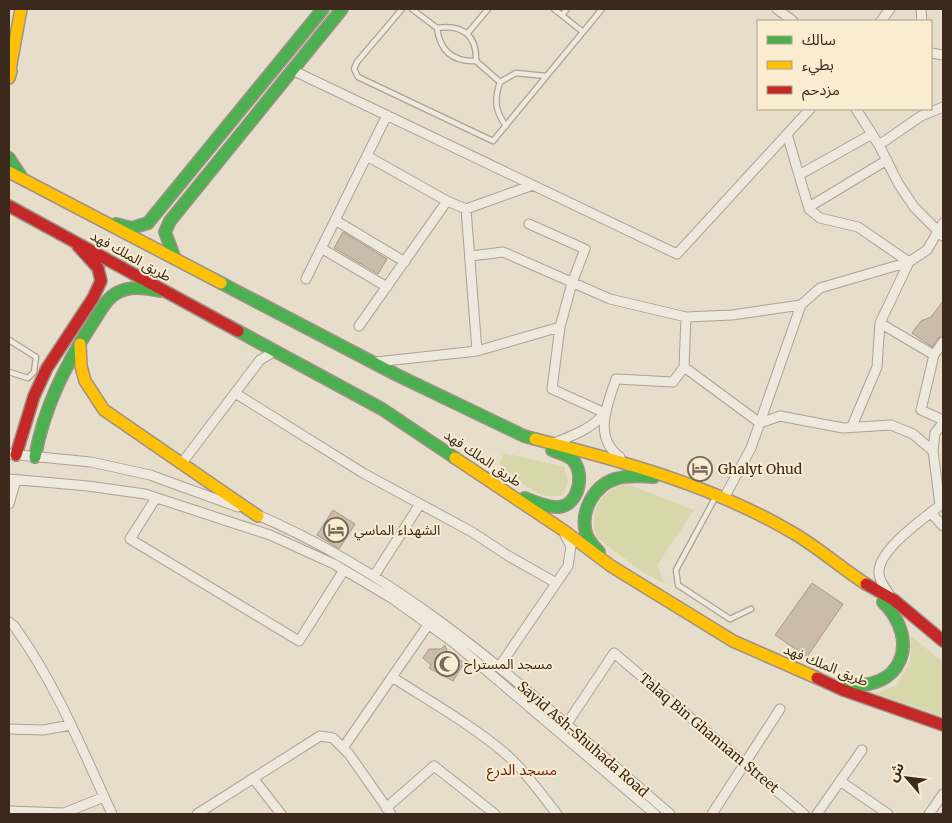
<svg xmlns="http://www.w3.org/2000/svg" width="952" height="823" font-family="Merriweather,'Noto Sans Arabic',serif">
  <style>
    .green { fill: #d8d7ac }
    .building { fill: #cabbab; stroke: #a7998a }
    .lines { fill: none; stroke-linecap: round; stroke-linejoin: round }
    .lane-casing { stroke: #aba294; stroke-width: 7 }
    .street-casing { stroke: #aba294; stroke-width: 11 }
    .fast-casing { stroke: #9b9285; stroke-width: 14 }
    .slow-casing { stroke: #9b9285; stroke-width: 14 }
    .jam-casing { stroke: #9b9285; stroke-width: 14 }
    .lane { stroke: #eee8dd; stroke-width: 4.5 }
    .street { stroke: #eee8dd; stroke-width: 9 }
    .fast { stroke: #4caf50; stroke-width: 11 }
    .slow { stroke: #ffc107; stroke-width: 11 }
    .jam { stroke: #c62828; stroke-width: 11 }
    .labels { text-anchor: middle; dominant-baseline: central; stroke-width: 4; stroke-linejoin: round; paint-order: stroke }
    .street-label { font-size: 14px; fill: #3b2a1c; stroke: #f9ecd0 }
    .poi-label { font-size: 14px; fill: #3b2a1c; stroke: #f9ecd0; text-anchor: start }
    .neighbourhood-label { font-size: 15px; fill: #6c2616; stroke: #f9ecd0 }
  </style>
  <rect width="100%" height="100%" fill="#e6decb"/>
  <path class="green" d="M504,453L564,467L568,483L563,495C536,502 520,480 499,464Z
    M627,484L694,510L657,565L665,584L644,573L597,538C588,511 600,490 627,484Z
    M911,636L943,662V717L876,693L897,685L910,662Z"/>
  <path class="building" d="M343,232L387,259L378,274L334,248Z
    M943,301V336L938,338L932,347L912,333L921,321L931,317Z
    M333,510L355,524L339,549L317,535Z
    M812,583L843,604L807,657L775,635Z
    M445,645L447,651L464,663L453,681L429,668L431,665L423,658L429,649H441Z"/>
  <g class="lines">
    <defs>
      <path id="lane" d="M402,9L357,62L354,69L358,77L493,141L602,9
        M412,9L437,28C440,51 453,62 476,61L500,82
        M554,9L583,32
        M562,15L567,9
        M437,28C462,24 477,35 476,61
        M467,34L488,9
        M506,126C495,111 494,100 500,82L516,73L546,76
        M9,340L36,357L34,372L28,378L9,372
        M715,498L676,570L678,585L730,619L751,609"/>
      <path id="street" d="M777,9L793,21
        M921,9L922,21
        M881,21L890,9
        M931,53L943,55
        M292,70L677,254L810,109
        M856,109L879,145L898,183L914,207L943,236
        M787,134L809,209L820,218L858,227L909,262L880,323L877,367L852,426
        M879,145L921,116L943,107
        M367,156L447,201L466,209L477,351
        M799,175L872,134
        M809,207L887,160
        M466,209L533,185
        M335,220L405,262
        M529,224L585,249L572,283L560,327L552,389L605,413
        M321,248L387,287
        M471,256L503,252L610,299L686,317L732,315L801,305
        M306,279L387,115
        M686,317L684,367L760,423L780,416L843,428L891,425L913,434L933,451
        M880,323L934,355
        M359,326L447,201
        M943,342L934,355L921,410L943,420
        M376,362L477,351L560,327
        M235,393L363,473L472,532L507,555L556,583
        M554,443C574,435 591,429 605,413
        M9,454L91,462L150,475L238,507
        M620,457C593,438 607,405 616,379L673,382L684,367
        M182,463L260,360L275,351
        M9,479L88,486L145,494L270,535L334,564L393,599L453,642L655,814
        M156,498L130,539L299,641L344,570
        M724,498L751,448L801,305L820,288L909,262L927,250L943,223
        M9,504L16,480
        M940,505L933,451L935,433L943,423
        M253,513C417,582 537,700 670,814
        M931,513L943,526
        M374,576L420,504
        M889,594C885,588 879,581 879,573C877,550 927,516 943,503
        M9,622L14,626C56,684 82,749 112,814
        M499,667L568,566L571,546L565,535
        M392,677C431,702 472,725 507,755C526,772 541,794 557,814
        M566,725L614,653L804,814
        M9,729L43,730L71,725
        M343,748L428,625
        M253,778L281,814
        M840,781L888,814
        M386,808L434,766L495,814
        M9,811L64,813L104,797
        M197,814L320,736L333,738L349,754L391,814
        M712,814L780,709
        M817,814L862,750
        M929,814L943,794"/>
      <path id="fast" d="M9,158L22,178
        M116,224L132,228L148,223L323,9
        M175,259L165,232L170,221L342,9
        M221,283L397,375L524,436L535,439
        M238,331L382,409L455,458
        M35,457C44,407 65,366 92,324C99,314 105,300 115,294C129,285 145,288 160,291
        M525,498C535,502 548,508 559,507C579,505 585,474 573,460C568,455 558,453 552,450
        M599,552C594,546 588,541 586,533C580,511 594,486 615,479C627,475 641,476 654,477
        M845,684C901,693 922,641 883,602"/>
      <path id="slow" d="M9,75L21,9
        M9,78L11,71
        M9,172L221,283
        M80,344L81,366L85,381L104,410L258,516
        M535,439C622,461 710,485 788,530C816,545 839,567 866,584
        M455,458L563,530L611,566L733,641L817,678"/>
      <path id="jam" d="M9,206L238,331
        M16,455L34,396L47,368L93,298L101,281L98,268L78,246
        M866,584L894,600L943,641
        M817,678L843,690L943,725"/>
    </defs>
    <use href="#lane" class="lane-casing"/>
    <use href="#street" class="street-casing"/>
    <use href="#fast" class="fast-casing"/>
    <use href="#slow" class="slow-casing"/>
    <use href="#jam" class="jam-casing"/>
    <use href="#lane" class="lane"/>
    <use href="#street" class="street"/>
    <use href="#fast" class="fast"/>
    <use href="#slow" class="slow"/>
    <use href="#jam" class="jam"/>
  </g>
  <defs>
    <symbol id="hotel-ring" viewBox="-11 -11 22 22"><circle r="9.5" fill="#f9ecd0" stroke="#776959" stroke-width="1.5"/><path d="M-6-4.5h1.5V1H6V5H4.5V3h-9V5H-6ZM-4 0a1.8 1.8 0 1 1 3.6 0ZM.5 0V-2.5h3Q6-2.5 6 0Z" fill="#776959"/></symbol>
    <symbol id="mosque-ring" viewBox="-11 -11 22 22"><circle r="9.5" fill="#f9ecd0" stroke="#776959" stroke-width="1.5"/><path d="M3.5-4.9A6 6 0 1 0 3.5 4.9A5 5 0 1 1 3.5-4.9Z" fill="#776959"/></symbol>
  </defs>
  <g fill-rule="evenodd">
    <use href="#hotel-ring" x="686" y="455" width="28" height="28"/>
    <use href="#hotel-ring" x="322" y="516" width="28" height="28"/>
    <use href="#mosque-ring" x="433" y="650" width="28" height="28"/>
  </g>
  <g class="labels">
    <g class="street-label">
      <text transform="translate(131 256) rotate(29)">طريق الملك فهد</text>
      <text transform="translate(483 458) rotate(34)">طريق الملك فهد</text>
      <text transform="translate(826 665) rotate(22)">طريق الملك فهد</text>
      <text transform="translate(709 733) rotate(40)">Talaq Bin Ghannam Street</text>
      <text transform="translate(583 739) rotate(41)">Sayid Ash-Shuhada Road</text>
    </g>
    <g class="poi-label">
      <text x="718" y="469">Ghalyt Ohud</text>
      <text x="354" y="530">الشهداء الماسي</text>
      <text x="464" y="664">مسجد المستراح</text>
    </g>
    <g class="neighbourhood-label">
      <text x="522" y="769">مسجد الدرع</text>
    </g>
  </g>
  <rect width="952" height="823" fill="none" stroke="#3b2a1c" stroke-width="20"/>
  <rect x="757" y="20" width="175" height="90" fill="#f9ecd0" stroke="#ad9e88"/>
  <rect x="767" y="36" width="25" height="8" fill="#4caf50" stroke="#ad9e88"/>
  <text x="802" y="45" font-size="15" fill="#3b2a1c">سالك</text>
  <rect x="767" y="61" width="25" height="8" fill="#ffc107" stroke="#ad9e88"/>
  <text x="802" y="70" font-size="15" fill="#3b2a1c">بطيء</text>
  <rect x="767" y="86" width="25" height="8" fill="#c62828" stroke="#ad9e88"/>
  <text x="802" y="95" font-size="15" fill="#3b2a1c">مزدحم</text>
  <g transform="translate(907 778) rotate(298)" stroke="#f9ecd0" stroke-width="4" paint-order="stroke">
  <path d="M0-4L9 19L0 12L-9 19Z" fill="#3b2a1c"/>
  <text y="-8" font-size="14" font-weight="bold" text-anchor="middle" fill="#3b2a1c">ش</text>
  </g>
</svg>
